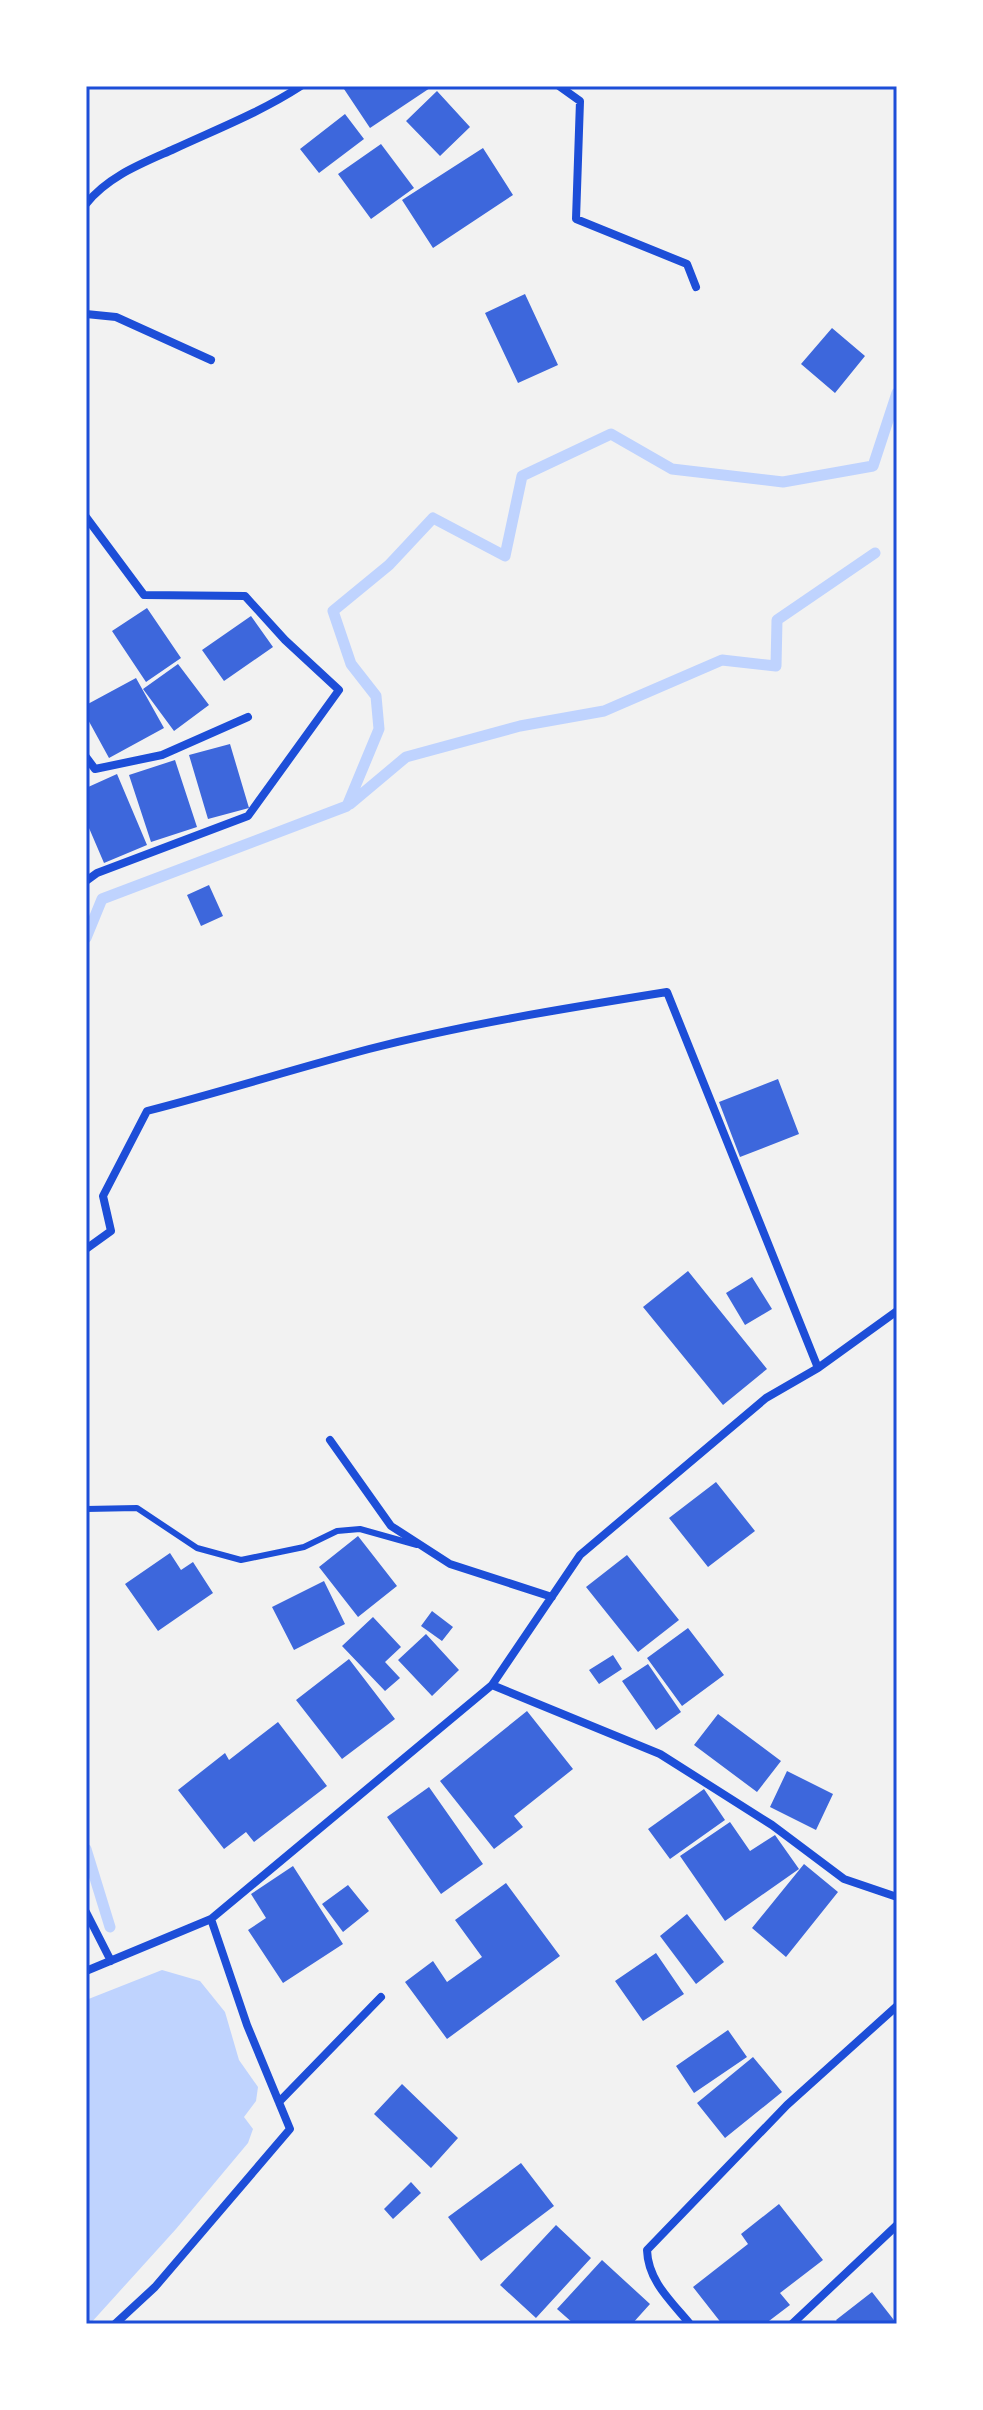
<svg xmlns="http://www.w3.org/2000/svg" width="983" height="2410" font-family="Signika,sans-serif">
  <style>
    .water { fill: #bfd3fe }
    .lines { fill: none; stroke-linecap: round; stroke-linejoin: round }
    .stream { stroke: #bfd3fe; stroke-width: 11 }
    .building { fill: #3d67dc }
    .service { stroke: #1d4ed8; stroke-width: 6 }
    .minor { stroke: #1d4ed8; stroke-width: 8 }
    .neatline { fill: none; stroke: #1d4ed8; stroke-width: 3 }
  </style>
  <rect width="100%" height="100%" fill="#f2f2f2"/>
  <path class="water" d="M162,1970L200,1981L225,2012L239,2060L258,2087L256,2101L244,2117L253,2129L248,2143L176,2229L90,2324H86V2000Z"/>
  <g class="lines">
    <path class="stream" d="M350,804L406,757L520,726L604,711L722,660L776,666L777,620L875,553
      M86,938L102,899L347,806L379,729L376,696L351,664L333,611L389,565L433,518L505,556L522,476L611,434L672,469L783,482L873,466L897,393
      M86,1849L110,1927"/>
  </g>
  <path class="building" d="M349,86H433L370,128L344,89Z
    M437,91L470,127L440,156L406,121Z
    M345,114L364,139L319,173L300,149Z
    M381,144L414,188L371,219L338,174Z
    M483,148L513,195L433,248L402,200Z
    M525,294L558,365L518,383L485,313Z
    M832,328L865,356L835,393L801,364Z
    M147,608L181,658L146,682L112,631Z
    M251,616L273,647L224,681L202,650Z
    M178,664L209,705L174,731L143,689Z
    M136,678L164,728L109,758L86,716V705Z
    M230,744L249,808L208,819L189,755Z
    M175,760L197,827L151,842L129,775Z
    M117,774L147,845L104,863L86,821V788Z
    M209,885L223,916L201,926L187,895Z
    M778,1079L799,1134L740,1157L719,1102Z
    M688,1271L767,1369L723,1405L643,1307Z
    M752,1277L772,1309L745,1325L726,1293Z
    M716,1482L755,1531L708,1567L669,1518Z
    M358,1536L397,1586L358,1617L319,1567Z
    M170,1553L181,1570L193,1562L213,1593L158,1631L125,1584Z
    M627,1555L679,1620L638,1652L586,1587Z
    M324,1581L345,1624L294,1650L272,1607Z
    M432,1611L453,1627L442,1641L421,1626Z
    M373,1617L401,1647L385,1662L400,1678L385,1691L342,1646Z
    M688,1628L724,1675L682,1706L647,1658Z
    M426,1634L459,1670L432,1696L398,1660Z
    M613,1655L622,1669L599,1684L589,1670Z
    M349,1659L395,1719L342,1759L296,1700Z
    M648,1664L681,1712L656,1730L622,1681Z
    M527,1711L573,1769L514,1816L523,1827L494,1849L440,1781Z
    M718,1714L781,1761L757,1792L694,1745Z
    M278,1722L327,1786L254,1842L246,1832L224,1849L178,1790L225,1753L229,1760Z
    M787,1771L833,1794L816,1830L770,1807Z
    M429,1787L483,1864L441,1894L387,1817Z
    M704,1789L725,1820L670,1859L648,1829Z
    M730,1822L750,1851L775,1835L799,1869L725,1921L680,1856Z
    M804,1864L838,1892L786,1957L752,1928Z
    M293,1866L343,1944L283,1983L248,1930L266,1918L251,1894Z
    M506,1883L560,1956L447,2039L405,1982L433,1961L447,1982L482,1957L455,1920Z
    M348,1885L369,1911L343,1932L322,1904Z
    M687,1914L724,1962L696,1984L660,1936Z
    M656,1953L684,1994L643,2021L615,1981Z
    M728,2030L747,2057L694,2093L676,2066Z
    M753,2057L782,2092L725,2138L697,2103Z
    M402,2084L458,2138L431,2168L374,2114Z
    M521,2163L554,2206L481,2261L448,2217Z
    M411,2182L421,2193L393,2219L384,2209Z
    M779,2204L823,2260L780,2293L790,2305L765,2324H722L693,2287L748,2244L741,2234Z
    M556,2225L591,2258L536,2318L500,2285Z
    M602,2260L650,2304L632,2324H574L557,2309Z
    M872,2292L897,2324H839L836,2320Z"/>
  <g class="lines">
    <path class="service" d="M86,1509L137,1508L197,1548L241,1560L304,1547L337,1531L360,1529L417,1545"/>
    <path class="minor" d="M559,86L580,101L576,219L687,264L696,287
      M86,204C108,176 143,163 174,149C217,129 261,112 301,86
      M86,314L116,317L211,360
      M86,517L144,595L245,596L285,640L339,690L248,816L97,873L86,881
      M86,757L95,769L162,755L248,717
      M86,1249L111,1231L103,1196L147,1111C221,1092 294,1069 369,1049C467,1024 567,1008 667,992L818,1368
      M330,1440L391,1526L450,1564L552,1597
      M492,1685L660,1754L772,1825L844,1879L897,1897
      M86,1912L111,1961
      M86,1971L211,1919
      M279,2102L381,1997
      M115,2324L155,2287L290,2129L247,2025L211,1919L492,1685L580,1555L766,1398L818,1368L897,1311
      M690,2324C671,2301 648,2281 647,2250L787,2105L897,2006
      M792,2324L897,2225"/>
  </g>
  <rect width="983" height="2410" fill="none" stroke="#ffffff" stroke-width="176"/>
  <rect x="88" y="88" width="807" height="2234" class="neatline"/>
</svg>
